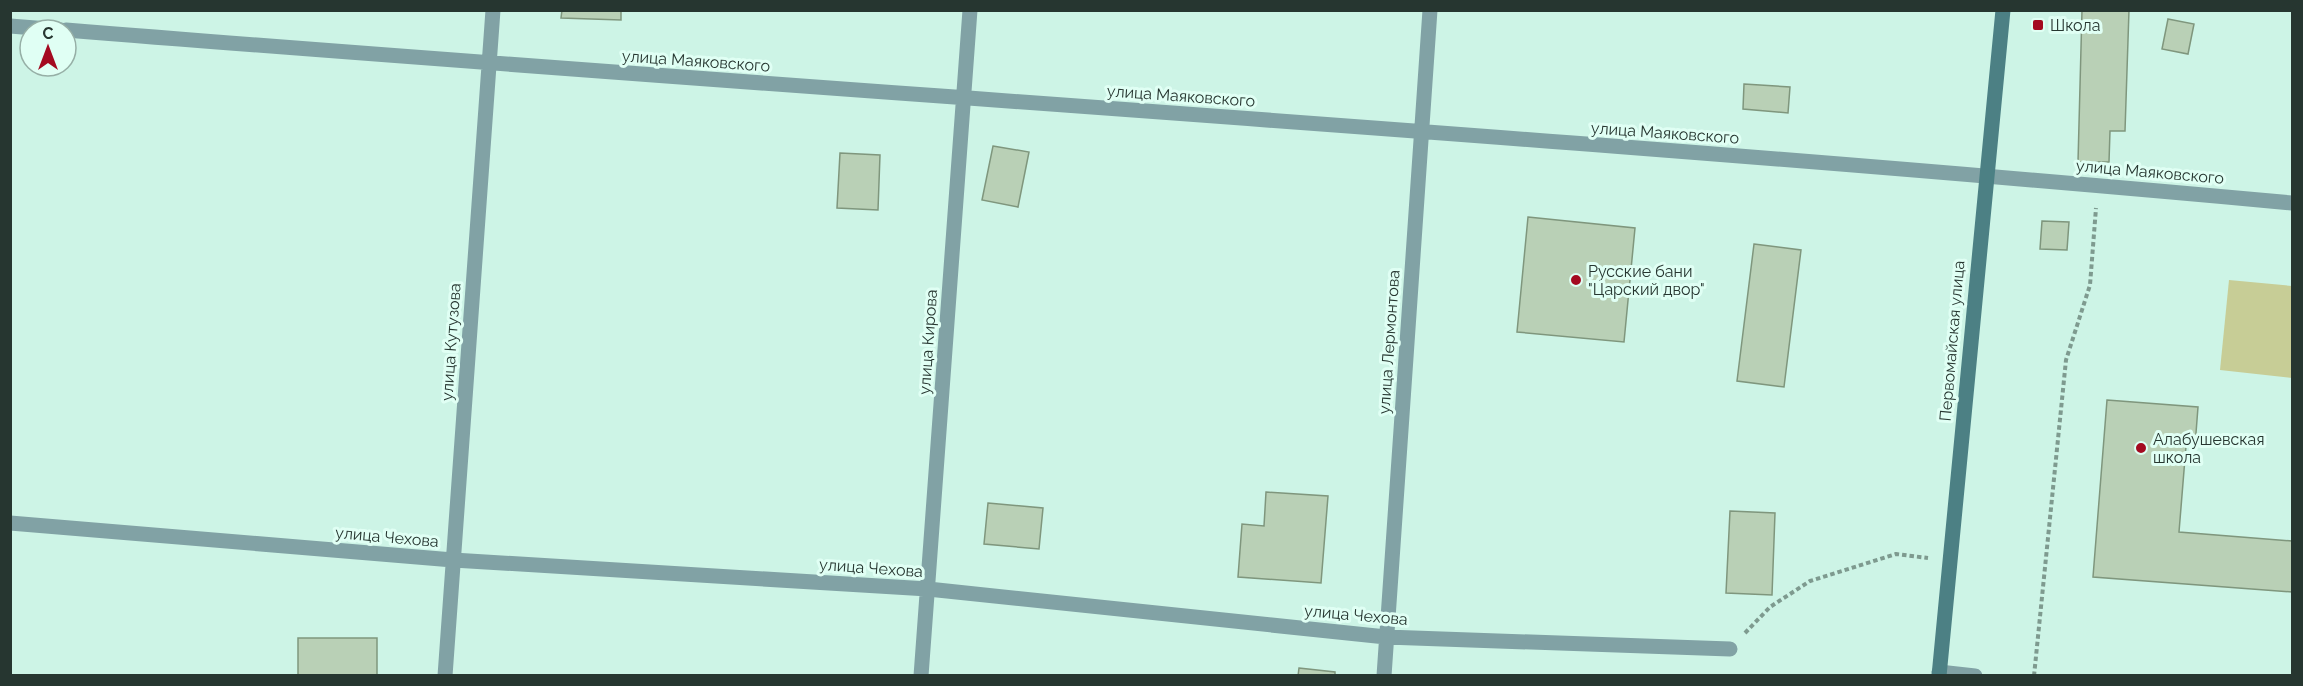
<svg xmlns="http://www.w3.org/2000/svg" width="2303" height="686" font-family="Raleway,sans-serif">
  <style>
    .green { fill: #c7cd96 }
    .building { fill: #b9d0b6; stroke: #7f967d; stroke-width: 1.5 }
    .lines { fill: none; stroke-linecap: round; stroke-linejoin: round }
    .path { stroke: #7e9a8f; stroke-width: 4; stroke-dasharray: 4.5 3; stroke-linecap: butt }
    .street { stroke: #81a2a5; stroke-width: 15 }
    .secondary { stroke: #4c8084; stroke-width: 15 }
    .poi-dot { fill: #a40a20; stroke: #e0fff4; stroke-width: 2 }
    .labels { text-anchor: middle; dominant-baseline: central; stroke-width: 6; stroke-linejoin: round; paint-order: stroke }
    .poi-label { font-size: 16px; fill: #263630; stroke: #e0fff4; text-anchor: start }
    .street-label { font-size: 16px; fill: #263630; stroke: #e0fff4 }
  </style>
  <rect width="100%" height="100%" fill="#cdf4e6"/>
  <path class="green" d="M2229,280L2292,286V378L2220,370Z"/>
  <path class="building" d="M562,10H621V20L561,18Z
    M2082,10H2129L2125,131H2110L2109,162H2078Z
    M2168,19L2194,24L2188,54L2162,49Z
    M1744,84L1790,87L1788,113L1743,109Z
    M993,146L1029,152L1018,207L982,200Z
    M840,153L880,155L878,210L837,208Z
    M1528,217L1635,228L1624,342L1517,332Z
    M2042,221L2069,222L2067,250L2040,249Z
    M1754,244L1801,250L1784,387L1737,381Z
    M2107,400L2198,407L2195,446H2186L2179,532L2292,541V592L2093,577Z
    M1266,492L1328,496L1321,583L1238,577L1242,524L1264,526Z
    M988,503L1043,508L1039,549L984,544Z
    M1730,511L1775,513L1772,595L1726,593Z
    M298,638H377V676H298Z
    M1299,668L1335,672V676H1298Z"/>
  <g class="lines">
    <path class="path" d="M1745,633L1770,607L1810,581L1896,554L1928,558
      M2034,676L2066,360L2090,285L2096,208"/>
    <path class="street" d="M10,26L61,30
      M66,30C808,90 1551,135 2292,203
      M10,523L453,560L928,589L1386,637L1730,649
      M1939,672L1975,676
      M445,676L493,10
      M921,676L970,10
      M1384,676L1430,10"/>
    <path class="secondary" d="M1939,676L2003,10"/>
  </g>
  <g class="poi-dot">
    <rect x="2032" y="19" width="12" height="12" rx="3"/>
    <circle cx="1576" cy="280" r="6"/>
    <circle cx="2141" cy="448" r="6"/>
  </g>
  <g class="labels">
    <g class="poi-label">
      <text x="2050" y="25">Школа</text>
      <text x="1588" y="271">Русские бани<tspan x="1588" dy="18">"Царский двор"</tspan></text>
      <text x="2153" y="439">Алабушевская<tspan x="2153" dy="18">школа</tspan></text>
    </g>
    <g class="street-label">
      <text transform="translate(696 61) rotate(4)">улица Маяковского</text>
      <text transform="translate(1181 96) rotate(4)">улица Маяковского</text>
      <text transform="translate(1665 133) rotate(4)">улица Маяковского</text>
      <text transform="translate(2150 172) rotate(5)">улица Маяковского</text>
      <text transform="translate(1952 341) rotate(-85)">Первомайская улица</text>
      <text transform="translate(451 342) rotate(-86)">улица Кутузова</text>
      <text transform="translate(928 342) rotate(-86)">улица Кирова</text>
      <text transform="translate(1389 342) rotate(-86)">улица Лермонтова</text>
      <text transform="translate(387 537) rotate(5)">улица Чехова</text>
      <text transform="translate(871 568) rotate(4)">улица Чехова</text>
      <text transform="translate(1356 615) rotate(5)">улица Чехова</text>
    </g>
  </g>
  <rect width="2303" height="686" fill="none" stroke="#263630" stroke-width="24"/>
  <g transform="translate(48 48)"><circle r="28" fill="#e0fff4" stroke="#96afa6" stroke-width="1.5"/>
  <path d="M0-4.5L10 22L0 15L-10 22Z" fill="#a40a20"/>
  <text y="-9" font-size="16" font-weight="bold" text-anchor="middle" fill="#263630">С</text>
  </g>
</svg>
